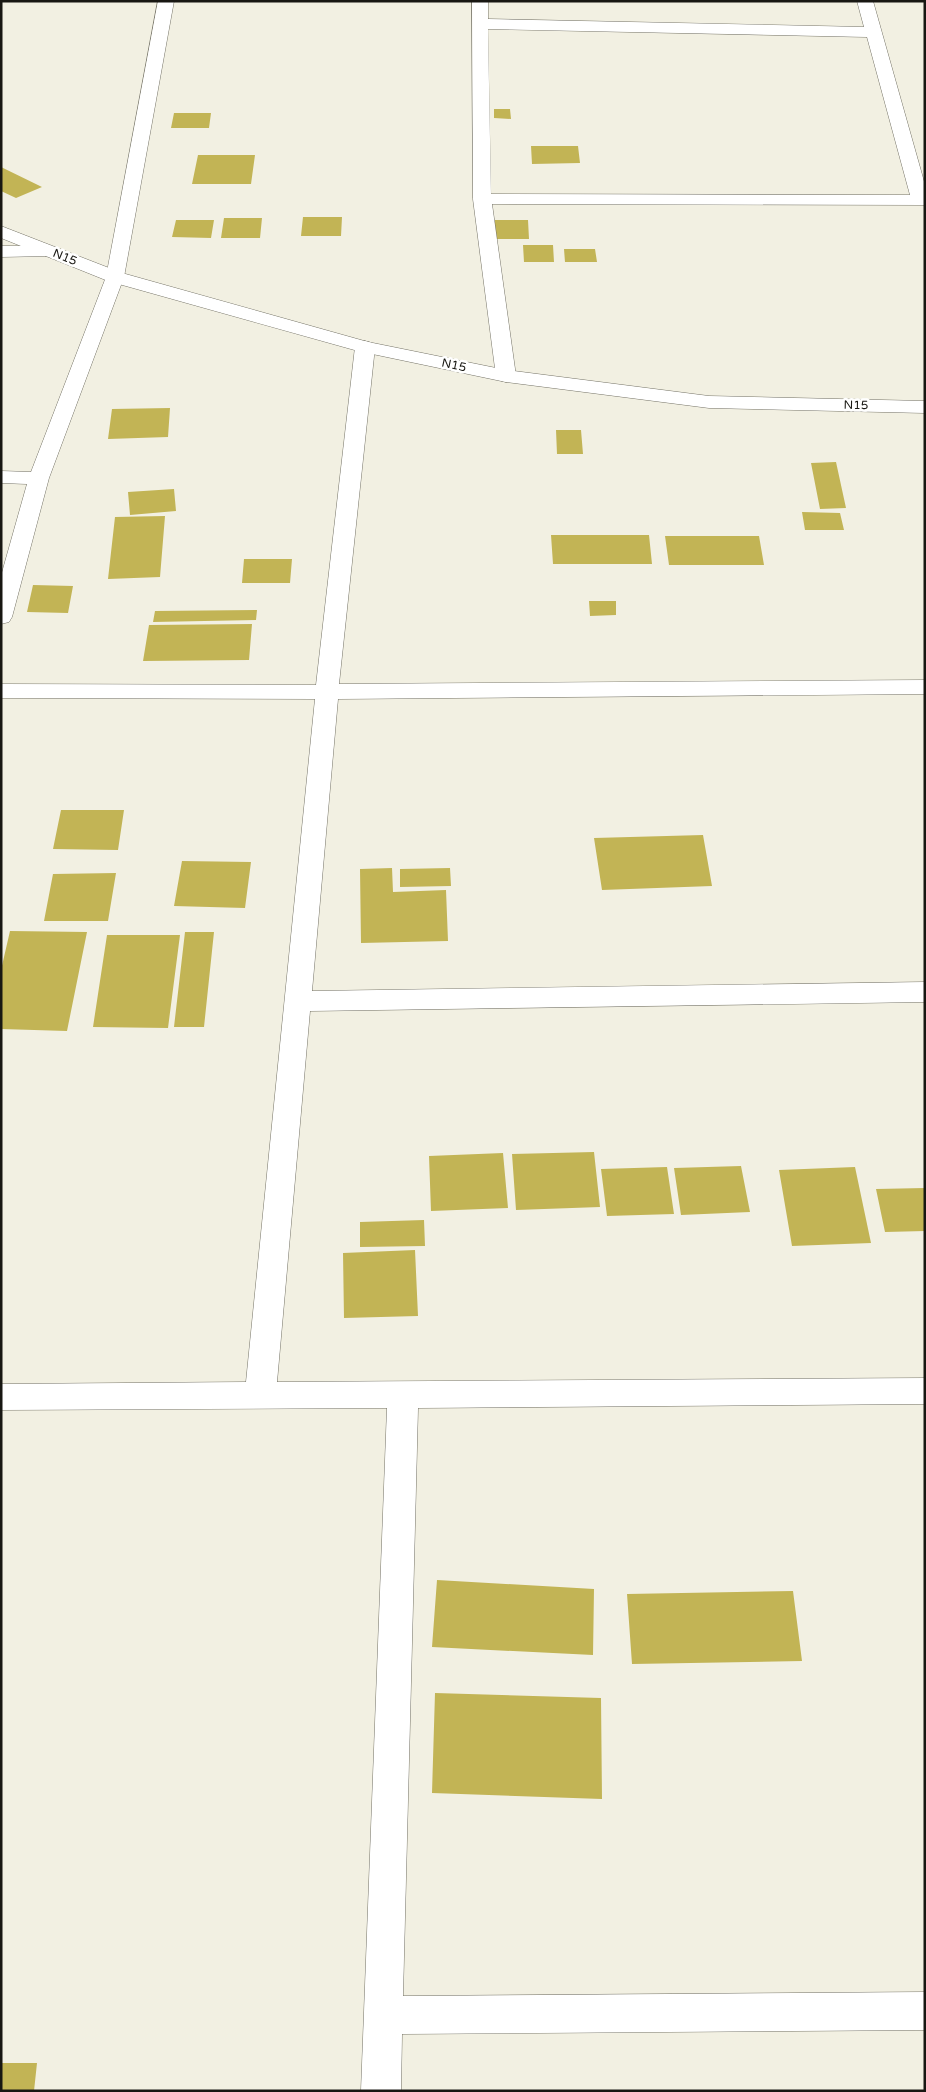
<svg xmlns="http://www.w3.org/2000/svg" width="926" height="2092" font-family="'Varela Round',sans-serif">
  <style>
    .building { fill: #c2b455 }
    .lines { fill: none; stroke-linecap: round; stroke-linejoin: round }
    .minor-casing { stroke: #757367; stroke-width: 1 }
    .major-casing { stroke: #757367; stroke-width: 1 }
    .minor { fill: #fff; fill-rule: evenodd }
    .major { fill: #fff; fill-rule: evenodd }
    .labels { text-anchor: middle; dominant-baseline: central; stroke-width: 5; stroke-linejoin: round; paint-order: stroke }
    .far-street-label { font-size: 12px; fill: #181712; stroke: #fff }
  </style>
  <rect width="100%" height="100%" fill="#f2f0e2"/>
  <path class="building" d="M494,109H510L511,119L494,118Z
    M174,113H211L209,128H171Z
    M531,146H578L580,163L532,164Z
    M198,155H255L251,184H192Z
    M1,167L42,187L16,198L1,191Z
    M303,217H342L341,236H301Z
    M224,218H262L260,238H221Z
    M176,220H214L211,238L172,237Z
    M495,220H528L529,239H494Z
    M523,245H553L554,262H524Z
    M564,249H595L597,262H565Z
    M170,408L168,437L108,439L112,409Z
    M556,430H581L583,454H557Z
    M836,462L846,508L820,509L811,463Z
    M174,489L176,511L130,515L128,492Z
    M802,512L840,513L844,530H805Z
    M165,516L160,577L108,579L115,517Z
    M551,535H649L652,564H553Z
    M665,536H759L764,565H669Z
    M244,559H292L290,583H242Z
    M33,585L73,586L68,613L27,612Z
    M589,601H616V615L590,616Z
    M257,610L256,620L153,622L155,611Z
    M252,624L249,660L143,661L149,625Z
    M61,810H124L118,850L53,849Z
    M703,835L712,886L602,890L594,838Z
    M182,861L251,862L245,908L174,906Z
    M392,868L393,892L446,890L448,941L361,943L360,869Z
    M450,868L451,886L400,887V869Z
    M116,873L108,921H44L53,874Z
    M10,931L87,932L67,1031L1,1029V970Z
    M185,932H214L204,1027H174Z
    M107,935H180L168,1028L93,1027Z
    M594,1152L600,1207L516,1210L512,1154Z
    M503,1153L508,1208L431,1211L429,1156Z
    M741,1166L750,1212L681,1215L674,1168Z
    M667,1167L674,1214L607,1216L601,1169Z
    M855,1167L871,1243L792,1246L779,1170Z
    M925,1188V1231L885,1232L876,1189Z
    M424,1220L425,1246L360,1247V1222Z
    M415,1250L418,1316L344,1318L343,1253Z
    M437,1580L594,1589L593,1655L432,1647Z
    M793,1591L802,1661L632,1664L627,1594Z
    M435,1693L601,1698L602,1799L432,1793Z
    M1,2063H37L34,2091H1Z"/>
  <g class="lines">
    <defs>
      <path id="minor" d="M158,1H174L124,277L49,478L12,617L9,622L1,624V576L27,484L1,483V471L31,472L106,277Z
        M472,1H488V19L864,27L857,1H873L925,185V205L492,204L516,376L513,380L506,382L499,380L496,376L473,199ZM488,29L867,37L910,195L491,194Z
        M1,246H48L54,247L57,251L54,255L48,256L1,257Z
        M365,341L372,343L375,347L339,684L925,680V694L338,699L312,991L925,982V1002L310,1011L277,1382L925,1378V1404L418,1408L403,1996L925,1992V2030L402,2034L401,2091H361L387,1408L1,1410V1384L246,1382L315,699L1,698V684L316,685L355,347L358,343Z"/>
      <path id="major" d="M1,226L122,273L368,342L506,370L709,396L925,401V413L709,408L506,382L358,351L108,281L1,238Z"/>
    </defs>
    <use href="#minor" class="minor-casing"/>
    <use href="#major" class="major-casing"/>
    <use href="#minor" class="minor"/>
    <use href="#major" class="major"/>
  </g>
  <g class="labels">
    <g class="far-street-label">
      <text transform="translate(65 257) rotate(22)">N15</text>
      <text transform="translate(454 365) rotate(12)">N15</text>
      <text transform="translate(856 405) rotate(1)">N15</text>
    </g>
  </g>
  <rect width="926" height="2092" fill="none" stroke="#181712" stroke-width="5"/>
</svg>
